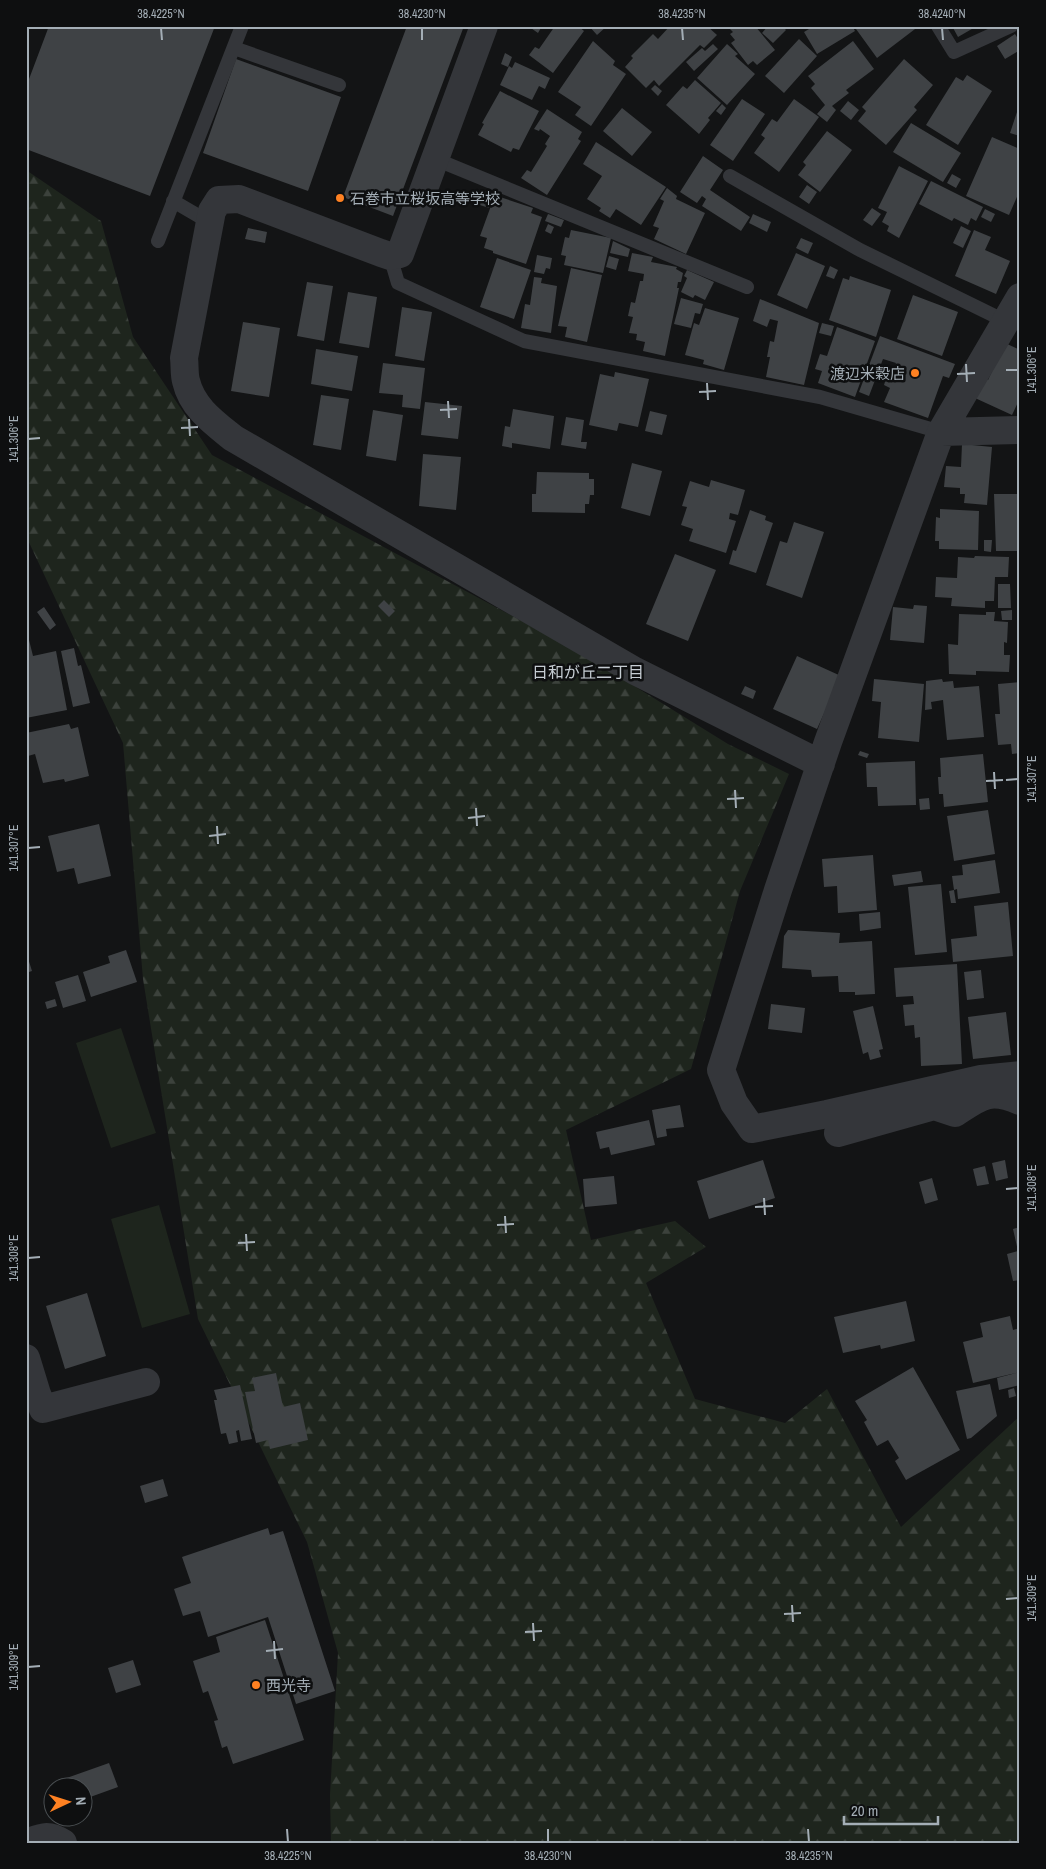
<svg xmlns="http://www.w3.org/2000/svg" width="1046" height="1869" font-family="'Archivo Narrow','Noto Sans JP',sans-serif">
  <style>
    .forest { fill: url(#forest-firs) }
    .garden { fill: #1e251d }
    .building { fill: #3f4245 }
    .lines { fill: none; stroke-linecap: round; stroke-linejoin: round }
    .lane { stroke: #34363a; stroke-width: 14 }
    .street { stroke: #34363a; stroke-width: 28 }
    .ticks { fill: none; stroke: #a4aeb6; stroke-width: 2 }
    .poi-dot { fill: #fe8122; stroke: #0e0f10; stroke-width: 2 }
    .labels { text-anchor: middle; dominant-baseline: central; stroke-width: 5; stroke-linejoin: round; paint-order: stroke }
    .poi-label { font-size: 15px; fill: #a4aeb6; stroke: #0e0f10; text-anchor: start }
    .neighbourhood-label { font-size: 16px; fill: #c5ccd2; stroke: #0e0f10 }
    .neatline { fill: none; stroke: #a4aeb6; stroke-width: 2 }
    .ticks-label { font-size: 12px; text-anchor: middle; fill: #a4aeb6 }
  </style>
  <defs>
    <pattern id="forest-firs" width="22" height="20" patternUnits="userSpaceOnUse" patternTransform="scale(1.25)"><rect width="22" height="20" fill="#1e251d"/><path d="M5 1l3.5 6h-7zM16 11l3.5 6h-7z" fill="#3c423c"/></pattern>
  </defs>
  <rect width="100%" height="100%" fill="#131415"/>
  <path class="forest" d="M26,170L101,221L133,337L212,455L576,650L728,744L789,774L740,891L691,1069L566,1130L591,1240L675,1221L706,1247L646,1283L695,1399L785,1423L827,1389L901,1527L1020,1416V1843H331L330,1795L338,1653L307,1542L198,1319L143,979L123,743L26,536Z"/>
  <path class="garden" d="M121,1028L156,1133L111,1148L76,1043Z
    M159,1205L190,1314L142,1328L111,1219Z"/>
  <path class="building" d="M49,26H215L150,196L26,149V87Z
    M407,26H464L393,216L343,197Z
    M528,26H542L538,33Z
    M555,26H578L584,31L553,73L529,55L535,47L539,49Z
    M589,26H607L597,35Z
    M670,26H707L717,35L704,48L700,45L659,86L654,80L646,88L625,67L633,58L631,56L653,34L658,39Z
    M727,26H755L775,50L757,65L753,61L748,65L731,43L735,40L730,34L733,32Z
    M768,26H782L786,30L773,43L762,33Z
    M814,26H852L855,31L817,54L804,32Z
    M860,26H919L877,58L856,29Z
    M952,26H977L958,37Z
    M1015,34L1020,42V50L1005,59L997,46Z
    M799,39L817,56L784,93L765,76Z
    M593,41L615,61L613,65L626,74L591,126L575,115L581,107L558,92Z
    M853,41L874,69L846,90L849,93L832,106L836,110L827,122L817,114L825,105L811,88L815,84L808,76Z
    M713,44L718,49L694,71L686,62L702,48L705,51Z
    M727,44L738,54L735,56L755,74L727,105L697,78Z
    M505,53L512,57L508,67L501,64Z
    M236,59L341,97L308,191L203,153Z
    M904,59L933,85L914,107L917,110L886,145L858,121L866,111L862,107Z
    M515,62L550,78L545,89L539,86L532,100L500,85L509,66L512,68Z
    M967,75L992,91L958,145L926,125L956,77L963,81Z
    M695,80L721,103L708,118L710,120L699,134L666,105L683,86L687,89Z
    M655,85L662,91L658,96L651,89Z
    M500,91L539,111L519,150L513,148L511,152L478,135L484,124L482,123Z
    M742,99L765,114L733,161L710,145Z
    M794,99L819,117L779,172L754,153L765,138L761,135L772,119L777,122Z
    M848,101L859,110L851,120L840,111Z
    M1020,103V136L1010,133Z
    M722,104L726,108L721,115L716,111Z
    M622,108L652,132L632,156L603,131Z
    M547,109L582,132L578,139L581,141L547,195L521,178L527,170L531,172L547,146L545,144L550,136L540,129L539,131L534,129Z
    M911,123L961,153L943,182L893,152Z
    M827,131L852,150L820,192L798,175L806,165L803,162Z
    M992,137L1020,149V190L1009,215L966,196Z
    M596,142L666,187L641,225L616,209L610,218L599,211L601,208L587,199L602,176L583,164Z
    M703,156L723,170L710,190L750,217L741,231L702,206L706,199L702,196L697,203L680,192Z
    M899,166L928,181L899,238L887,231L889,226L882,222L887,212L878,208Z
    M952,174L961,179L956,188L947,183Z
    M931,181L983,207L976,221L971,218L968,225L954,218L952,221L919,204Z
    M807,185L817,192L809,204L799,197Z
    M667,188L677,196L676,199L705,213L686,254L654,239L659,228L653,226L664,201L660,199Z
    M482,190L494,194L489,208L477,204Z
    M500,197L533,208L531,213L542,217L526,264L493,253V251L484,248L487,238L480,236L492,203L497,205Z
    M872,208L881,214L872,226L863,220Z
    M985,209L995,214L991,222L981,217Z
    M548,214L564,220L561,227L545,221Z
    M753,214L771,222L767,232L749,223Z
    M548,224L554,227L551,234L545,231Z
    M961,226L971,231L963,248L953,243Z
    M248,228L267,232L265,243L245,239Z
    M571,230L611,238L603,273L564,265L566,256L561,255L565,237L569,238Z
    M974,230L991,237L985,250L1010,261L996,294L955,276Z
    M801,238L813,243L808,254L796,248Z
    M613,241L630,249L628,257L610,253Z
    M632,253L653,257L651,262L677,267L676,269L683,273L681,282H678L677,288H679L665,356L643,351L645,342L636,340L637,334L629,333L633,317L628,316L631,302L635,303L640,281H643L644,274L628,271Z
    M796,253L825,266L807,309L777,295Z
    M537,255L552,258L550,269L546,268L544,274L534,272Z
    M609,256L619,259L616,270L606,267Z
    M497,258L531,270L514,319L480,307Z
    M830,266L838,270L834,279L826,276Z
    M571,268L602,275L587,342L565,337L567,327L558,326Z
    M687,270L714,282L705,300L695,295L693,298L681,292L687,278L684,276Z
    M850,276L891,290L876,337L829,320L843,278L849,280Z
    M534,277L542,278L541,283L557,286L551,333L521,328L525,304L530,305Z
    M307,282L333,286L324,341L297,336Z
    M348,292L377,297L369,348L339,343Z
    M913,295L958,312L942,356L897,339Z
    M681,298L703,304L700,314L695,313L691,328L674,324Z
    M760,299L819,323L804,385L766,377L770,357H767L770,341L774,342L778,321L770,319L767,327L753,321Z
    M402,307L432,312L424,361L395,356Z
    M705,308L739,318L724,370L703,364L704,360L685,355L694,323L699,325Z
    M243,322L280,328L269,397L231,391Z
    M822,323L834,326L831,336L819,333Z
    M837,327L875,341L855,397L818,383L822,371L815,369L820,354L827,356Z
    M880,336L955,364L949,378L943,376L928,418L884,402L890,388L884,385L889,369L893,371L896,363L883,359L869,396L859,392Z
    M1005,343L1020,350V398L1012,415L975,398L984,378L988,380Z
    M316,349L358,356L352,391L311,384Z
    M383,363L425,368L420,409L402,407L403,395L379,393Z
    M615,372L649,379L638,427L619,423L617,431L589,425L600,374L614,377Z
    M321,395L349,399L341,450L313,445Z
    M425,402L462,406L458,439L421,435Z
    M513,409L554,416L550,449L512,443V448L502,446L505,426L510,427Z
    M373,410L403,415L396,461L366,456Z
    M650,411L667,415L662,435L645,431Z
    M566,417L584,420L581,442H587L586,449L561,445Z
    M962,444L992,447L987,505L964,503L965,494H960V488L944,487L946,466L961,467Z
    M423,454L461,457L456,510L419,506Z
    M632,463L662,471L650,516L621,508Z
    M537,472L589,473V479H594V495H590L589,504H585V513L532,512V494H536Z
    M711,480L745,490L738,515L730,513L729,519L736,521L726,553L689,541L693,529L681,525L687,507L682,506L690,481L709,487Z
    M994,494H1020V551H996Z
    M940,509L979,511L978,550L939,549V541H935L936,517L940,518Z
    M750,510L766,516L765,520L773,523L756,573L729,564L733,550L736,551Z
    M794,522L824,532L802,598L766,585L780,541L787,543Z
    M984,540H992L991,552L984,551Z
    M675,554L716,570L688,641L646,624Z
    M975,556L1009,557L1008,577H995L994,601H985V608L951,606L952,598L935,597L936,577L957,578L958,557L974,558Z
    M998,584H1010L1011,608H998Z
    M384,600L395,611L389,617L378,606Z
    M914,605L927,606L924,643L890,640L893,607L913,609Z
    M44,607L56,625L50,630L37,612Z
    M1012,610V620H1002L1001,611Z
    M986,612H995L994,621L1008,622L1007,643L1004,642V655H1010L1009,672L976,671V675L949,674L948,644L958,645L959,614L986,615Z
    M26,628L33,656L56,651L67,710L26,718Z
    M74,648L78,666L81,665L90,703L73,707L61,651Z
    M797,656L841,676L817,729L773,709Z
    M874,679L924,684L919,742L878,738L881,702L872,701Z
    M942,679L943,682L953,681L954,688L979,686L984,737L947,740L943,700L931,702L932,709L925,710L926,681Z
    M1020,682V753L1012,754L1011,744L998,745L995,714H1000L998,684Z
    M745,686L756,691L753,699L741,694Z
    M69,724L71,729L78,727L89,776L65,782L64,779L43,783L35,754L28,756L26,733Z
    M860,751L869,754L867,758L858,755Z
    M983,754L988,802L944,807L943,794H939L938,777H941L940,758Z
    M915,761L916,805L878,806L877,787H867L866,763Z
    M929,798L930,809L920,810L919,799Z
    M988,810L995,854L954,861L947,816Z
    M99,824L111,876L78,884L74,868L57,872L48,836Z
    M873,855L877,910L838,913L837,886L824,887L822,859Z
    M995,860L1000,893L958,899L957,889L954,890L952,876L963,875L962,865Z
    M921,871L923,882L894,886L892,875Z
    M941,884L947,952L915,955L908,887Z
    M954,890L956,903H951L949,891Z
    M1008,902L1013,956L953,962L951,939L977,936L974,906Z
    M880,912L881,928L860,931L859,914Z
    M788,930L840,933L839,943L872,941L875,994L855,995V992H839L838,976L812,977L811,970L782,968L784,936Z
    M126,950L137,982L91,997L83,972L110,963L108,956Z
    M26,952L32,971L26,973Z
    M957,964L962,1064L921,1066L920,1037L915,1038L914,1025L905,1026L903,1005L914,1004L913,996L896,997L894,968Z
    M981,970L984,998L967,1000L964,972Z
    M78,975L86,1001L63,1008L55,982Z
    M55,999L57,1006L47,1009L45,1002Z
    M771,1004L805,1008L802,1033L768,1029Z
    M873,1006L883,1049L879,1050L881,1057L870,1060L868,1052L863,1054L853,1011Z
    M1006,1012L1011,1055L973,1059L968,1017Z
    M680,1105L684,1127L666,1129L667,1136L657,1138L652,1110Z
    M649,1120L655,1145L611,1155L609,1147L600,1149L596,1132Z
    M763,1160L775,1198L709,1219L697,1181Z
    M1005,1160L1008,1178L996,1181L992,1163Z
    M985,1166L989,1184L977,1186L973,1169Z
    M614,1176L617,1204L585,1207L583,1179Z
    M932,1178L938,1200L925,1204L919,1182Z
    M1020,1227V1280L1013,1281L1007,1254L1018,1251L1013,1229Z
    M87,1293L106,1356L65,1369L46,1306Z
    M906,1301L915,1341L881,1349L880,1345L843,1353L834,1317Z
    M1010,1316L1013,1330L1020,1328V1372L973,1383L963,1342L983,1337L980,1323Z
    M913,1367L960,1450L906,1480L895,1461L899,1458L888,1440L877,1446L864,1422L867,1420L855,1401Z
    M1020,1372V1385L999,1390L997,1378Z
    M276,1373L283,1407L300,1403L308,1440L270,1449L268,1440L256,1443L245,1392L255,1391L252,1378Z
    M990,1384L997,1416L971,1438L967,1439L956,1391Z
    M240,1385L252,1439L241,1441L239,1430L236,1431L238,1442L229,1444L226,1433L221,1434L214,1400H217L214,1390Z
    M1014,1388L1016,1396L1009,1398L1008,1390Z
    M163,1479L168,1496L145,1503L140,1486Z
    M268,1528L270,1535L283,1531L335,1691L296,1704L268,1617L208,1637L200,1611L183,1616L174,1589L191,1583L182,1557Z
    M265,1620L304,1740L233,1764L227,1746L222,1748L214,1721L218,1720L208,1691L203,1693L193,1661L220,1652L216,1637Z
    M133,1660L141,1685L116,1693L108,1668Z
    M109,1763L118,1787L82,1800V1786H63L61,1780Z"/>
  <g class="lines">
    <path class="lane" d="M938,26L954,52L1011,26
      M234,48L339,85
      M435,159L747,287
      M730,176L860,250L1005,321
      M173,201L209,222
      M158,241L242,26
      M390,256L398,283L524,341L820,397L941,432"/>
    <path class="street" d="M484,26L400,254L390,256L381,253L239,199L219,200L212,211L184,358C185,365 184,374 186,381C192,407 213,422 233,438L635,671L821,764
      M1020,297L941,432L828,742L778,890L721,1070L734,1103L752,1129L827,1114L981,1079L1020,1075
      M941,432L1020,430
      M838,1133L934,1106L955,1113C981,1096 989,1088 1020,1101
      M26,1358L37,1394L26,1397
      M37,1394L43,1409L146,1382
      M26,1843C42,1837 48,1833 63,1843"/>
  </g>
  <path class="ticks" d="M161,28L162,40M422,28V40M682,28L683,40M942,28L943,40M966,364L967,382M1006,370H1018M957,374L975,373M707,383L708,400M699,392L716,391M448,401L449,418M440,410L457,409M189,419L190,436M181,428L198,427M28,439L40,438M994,772L995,789M1006,780L1018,779M986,781L1003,780M735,790L736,808M727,799L744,798M476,808L477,826M468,818L485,816M217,826L218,844M209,836L226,834M28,848L40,847M1006,1189L1018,1188M764,1198L765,1215M755,1207L773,1206M505,1216L506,1233M497,1225L514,1224M246,1234L247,1251M238,1243L255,1242M28,1258L40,1257M1006,1599L1018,1598M792,1605L793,1622M784,1614L801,1613M533,1623L534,1641M525,1632L542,1631M274,1641L275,1659M266,1651L283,1649M28,1667L40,1666M287,1829L288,1842M548,1829V1842M808,1829L809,1842"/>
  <g class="poi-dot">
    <circle cx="340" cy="198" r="5"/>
    <circle cx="915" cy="373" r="5"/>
    <circle cx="256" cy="1685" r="5"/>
  </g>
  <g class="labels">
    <g class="poi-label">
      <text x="350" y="198">石巻市立桜坂高等学校</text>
      <text x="905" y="373" text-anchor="end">渡辺米穀店</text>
      <text x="266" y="1685">西光寺</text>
    </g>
    <g class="neighbourhood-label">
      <text x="588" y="672">日和が丘二丁目</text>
    </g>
  </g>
  <rect width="1046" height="1869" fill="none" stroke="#0e0f10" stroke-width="55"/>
  <g transform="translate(68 1802) rotate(86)"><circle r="24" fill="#0e0f10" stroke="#4a4f52"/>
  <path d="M0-4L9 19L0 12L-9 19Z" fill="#fe8122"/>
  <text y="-8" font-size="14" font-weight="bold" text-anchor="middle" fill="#a4aeb6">N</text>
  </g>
  <path d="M844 1816v8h94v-8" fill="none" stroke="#a4aeb6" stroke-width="2.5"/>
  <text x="851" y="1816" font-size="15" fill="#a4aeb6" stroke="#0e0f10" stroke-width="4" paint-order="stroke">20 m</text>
  <rect x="28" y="28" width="990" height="1814" class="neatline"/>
  <g class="ticks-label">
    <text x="161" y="18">38.4225°N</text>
    <text x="422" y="18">38.4230°N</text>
    <text x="682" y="18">38.4235°N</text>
    <text x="942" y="18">38.4240°N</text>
    <text transform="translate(1032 370) rotate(-90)" y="4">141.306°E</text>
    <text transform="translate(14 439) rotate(-90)" y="4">141.306°E</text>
    <text transform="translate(1032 779) rotate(-90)" y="4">141.307°E</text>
    <text transform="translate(14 848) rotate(-90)" y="4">141.307°E</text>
    <text transform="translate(1032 1188) rotate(-90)" y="4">141.308°E</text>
    <text transform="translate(14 1258) rotate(-90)" y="4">141.308°E</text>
    <text transform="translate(1032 1598) rotate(-90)" y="4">141.309°E</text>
    <text transform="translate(14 1667) rotate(-90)" y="4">141.309°E</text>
    <text x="288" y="1860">38.4225°N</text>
    <text x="548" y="1860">38.4230°N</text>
    <text x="809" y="1860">38.4235°N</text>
  </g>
</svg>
